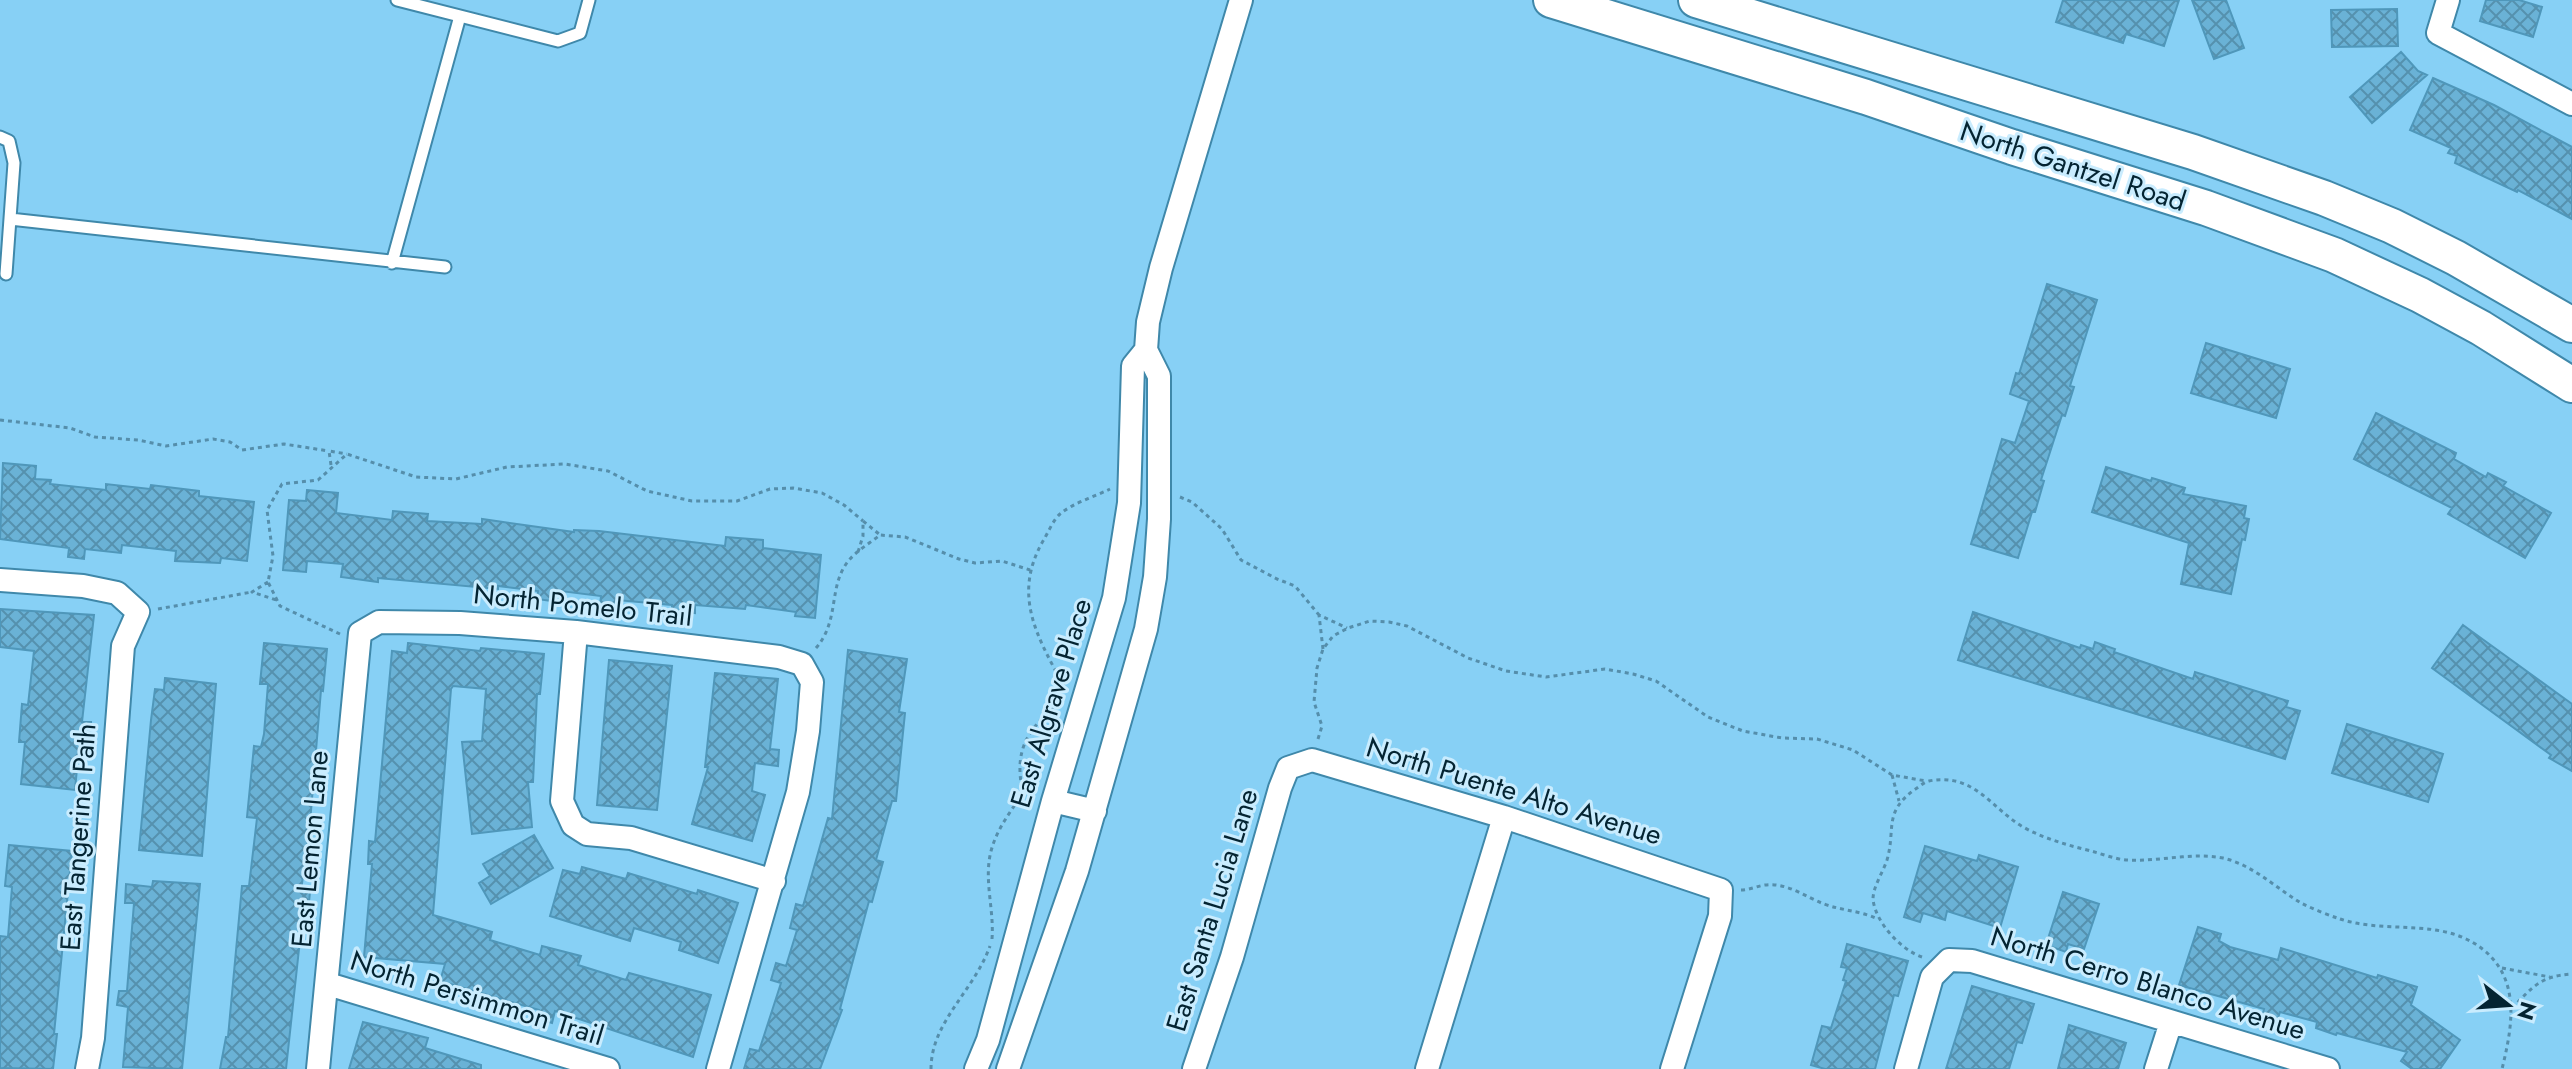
<svg xmlns="http://www.w3.org/2000/svg" width="2572" height="1069" font-family="Jost,sans-serif">
  <style>
    .building { fill: url(#building-cross-hatch); stroke: #4f97ba; stroke-width: 2 }
    .lines { fill: none; stroke-linecap: round; stroke-linejoin: round }
    .lane-casing { stroke: #3f88aa; stroke-width: 15 }
    .street-casing { stroke: #3f88aa; stroke-width: 26 }
    .primary-casing { stroke: #3f88aa; stroke-width: 38 }
    .path { stroke: #558eab; stroke-width: 3; stroke-dasharray: 4 4; stroke-linecap: butt }
    .lane { stroke: #fff; stroke-width: 11 }
    .street { stroke: #fff; stroke-width: 22 }
    .primary { stroke: #fff; stroke-width: 34 }
    .labels { text-anchor: middle; dominant-baseline: central; stroke-width: 6; stroke-linejoin: round; paint-order: stroke }
    .street-label { font-size: 28px; fill: #042432; stroke: #c9ecfe }
  </style>
  <defs>
    <pattern id="building-cross-hatch" width="8" height="8" patternUnits="userSpaceOnUse" patternTransform="scale(2)"><rect width="8" height="8" fill="#6ab2d6"/><path d="M0 0l8 8M0 8l8-8" fill="none" stroke="#5591ae"/></pattern>
  </defs>
  <rect width="100%" height="100%" fill="#87d0f5"/>
  <path class="building" d="M2063,0H2179L2164,46L2126,34L2123,43L2056,22Z
    M2192,0H2226L2244,48L2214,59Z
    M2486,0H2519L2542,7L2533,37L2480,21Z
    M2397,9L2398,46L2332,47L2331,10Z
    M2401,52L2418,71L2427,75L2372,123L2350,97Z
    M2433,78L2494,105L2572,147V219L2518,190L2517,192L2455,163L2457,156L2448,153L2451,148L2410,130Z
    M2047,284L2097,300L2070,386L2074,387L2065,416L2062,415L2041,480L2044,481L2035,512H2032L2018,558L1971,544L2002,439L2015,443L2029,401L2010,394L2016,373L2019,374Z
    M2206,343L2290,369L2276,418L2191,393Z
    M2376,413L2456,453L2454,459L2486,477L2488,473L2506,482L2503,486L2551,513L2525,558L2448,514L2452,508L2354,459Z
    M3,463L36,466L35,479L51,480L50,484L106,490V484L150,489L151,485L199,491V496L254,502L247,561L221,558L220,563L175,561L176,551L122,545L121,553L85,549L84,559L68,557L69,548L0,539Z
    M2106,467L2151,481L2152,478L2185,488L2183,494L2246,506L2244,518L2249,519L2245,540L2242,539L2231,594L2181,584L2189,543L2092,512Z
    M307,490L338,493L336,513L392,520L393,511L428,514L427,521L482,524V519L574,532V530L599,531L725,546L726,537L763,540V548L821,555L815,618L795,616L796,612L746,605L745,609L695,605V613L672,610V605L617,600L616,607L600,605L601,596L553,590L552,601L537,599L538,591L498,586V589L378,578V582L341,577L343,564L307,561L306,572L283,570L289,500L306,501Z
    M0,609L94,615L82,722H91L90,737L80,736L75,790L21,784L25,742H19L22,704L28,705L34,651L0,647Z
    M1973,612L2080,648L2081,645L2093,649L2095,642L2115,649L2114,652L2193,679L2195,672L2288,701L2286,707L2300,711L2285,759L1958,660Z
    M2463,625L2572,704V771L2549,758L2551,755L2432,668Z
    M264,643L327,649L323,691L321,690L310,823L301,891L310,892L308,912H303L286,1069H220L226,1037H228L242,886H249L257,818L247,817L254,746L261,747L264,734L268,684H260Z
    M408,643L480,651L481,648L544,654L540,694H537L533,782H528L532,827L472,834L462,742L482,741L486,689L453,686L451,689L433,915L492,932L490,940L540,955L542,946L581,956L578,965L626,980L629,973L711,995L693,1057L555,1011L552,1023L536,1018L539,1010L440,981L445,964L364,957L372,864H368L369,841L375,842L392,651L407,653Z
    M848,650L907,659L899,712L905,713L896,801H892L876,860L883,862L872,902L869,901L840,1009L842,1010L820,1069H744L750,1049L759,1051L781,983L771,980L776,963L786,966L797,930L790,928L796,904L803,906L828,818L832,819Z
    M609,660L672,666L657,810L597,805Z
    M715,673L778,679L770,749L779,750L778,766L755,763L752,791L765,795L752,841L692,824L708,767H705Z
    M165,678L216,684L202,856L139,850L151,720L155,689L164,690Z
    M2347,724L2443,754L2428,802L2332,773Z
    M534,835L553,868L491,904L479,883L490,876L483,864Z
    M9,845L72,851L54,1034H57L53,1069L0,1068V936L8,937L12,887L5,886Z
    M1925,846L1977,861L1979,855L2018,867L2000,928L1947,911L1945,920L1923,913L1920,922L1904,917Z
    M582,867L626,879L628,873L697,894L698,890L738,903L718,963L679,950L681,942L634,928L630,941L550,916L563,870L580,874Z
    M153,881L200,884L182,1069L123,1067L128,1007L117,1005L119,991H127L134,903H125L126,884L152,887Z
    M2063,892L2099,904L2084,949L2068,944L2066,952L2046,945Z
    M2198,927L2221,934L2219,941L2230,947L2278,960L2281,948L2377,978L2378,975L2417,987L2411,1005L2460,1040L2440,1069H2412L2401,1061L2407,1052L2337,1033L2336,1035L2316,1028L2317,1022L2280,1012L2277,1021L2262,1017L2264,1009L2179,985Z
    M1847,944L1908,961L1898,996L1894,995L1875,1069H1825L1811,1065L1822,1026L1831,1028L1846,981L1843,980L1847,968L1841,967Z
    M1972,986L2034,1004L2022,1043L2017,1042L2009,1069H1946Z
    M363,1022L428,1038L425,1048L481,1065V1069H349Z
    M2069,1025L2126,1043L2118,1069H2058Z"/>
  <g class="lines">
    <defs>
      <path id="lane" d="M397,0L558,41L580,33L589,0
        M0,137L9,141L14,163L6,274
        M10,219L445,267
        M392,263L460,16"/>
      <path id="street" d="M2448,0L2438,33L2572,104
        M0,580L83,586L117,593L138,612L123,646L93,1038L87,1069
        M576,632L562,801L573,825L587,834L631,838L774,881
        M1053,801L1095,811
        M328,984L608,1069
        M318,1069L360,633L379,622L460,623L576,632L779,657L802,664L812,682L808,731L798,792L718,1069
        M976,1069L988,1040L1053,801L1114,598L1129,503L1133,366L1146,350
        M1008,1069L1077,871L1146,629L1155,577L1159,519V376L1146,350L1148,322L1161,268L1241,0
        M1194,1069L1232,957L1280,788L1288,768L1312,760L1504,817L1721,890L1720,916L1672,1069
        M1427,1069L1504,817
        M1906,1069L1932,977L1949,960L1972,961L2328,1069
        M2156,1069L2171,1022"/>
      <path id="primary" d="M1551,0L1866,97L2012,147L2206,208L2334,255L2420,295L2481,328L2572,385
        M1696,0L2193,152L2324,198L2392,226L2456,258L2572,325"/>
    </defs>
    <use href="#lane" class="lane-casing"/>
    <use href="#street" class="street-casing"/>
    <use href="#primary" class="primary-casing"/>
    <path class="path" d="M0,420L70,428L95,437L138,440L166,446L213,439L230,442L242,450L284,444L329,451
      M331,465L329,451L347,454
      M1180,497L1192,502L1222,529L1241,560L1277,579L1295,586L1319,615
      M858,552L863,536V521L879,534
      M268,582L252,592L276,600
      M158,609L252,592
      M340,634L280,606L268,582L273,556L267,510L282,484L318,480L347,454L416,477L456,479L507,467L565,464L608,471L647,491L692,501H737L770,489L793,488L822,493L844,505L863,521
      M816,648C841,619 827,585 850,559C858,550 870,543 880,535L905,537L959,559L975,563L1002,561L1030,570
      M1323,649L1319,615L1347,628
      M1064,686C1037,637 1012,595 1043,541C1048,533 1053,520 1060,514C1073,503 1094,497 1110,489
      M1318,739L1322,726L1314,702L1317,668L1323,649L1333,636L1348,628L1370,621L1389,622L1407,626L1468,658L1506,671L1546,677L1605,669L1633,674L1656,681L1708,717L1743,731L1782,738L1817,739L1853,750L1892,775L1926,781
      M1892,775L1899,801
      M1741,890C1750,890 1757,886 1765,885C1786,882 1806,897 1824,904C1843,911 1858,910 1878,919
      M992,939C994,913 986,887 989,862C992,835 1009,814 1023,793C1013,749 1028,728 1062,701
      M1922,957C1901,950 1875,922 1873,899C1873,887 1883,872 1887,860C1896,829 1883,813 1914,790C1919,787 1924,782 1929,781C1974,772 1992,809 2023,827C2045,839 2067,845 2091,851C2102,854 2115,859 2126,860C2159,862 2190,852 2223,858C2253,865 2276,888 2301,903C2313,909 2328,915 2340,919C2389,935 2443,916 2485,951C2521,982 2512,1028 2502,1069
      M2502,968L2550,977
      M2512,1008C2533,987 2540,976 2572,974
      M931,1069C931,1022 974,991 990,946"/>
    <use href="#lane" class="lane"/>
    <use href="#street" class="street"/>
    <use href="#primary" class="primary"/>
  </g>
  <g class="labels">
    <g class="street-label">
      <text transform="translate(2073 166) rotate(18)">North Gantzel Road</text>
      <text transform="translate(583 605) rotate(6)">North Pomelo Trail</text>
      <text transform="translate(1051 703) rotate(-73)">East Algrave Place</text>
      <text transform="translate(1514 791) rotate(17)">North Puente Alto Avenue</text>
      <text transform="translate(78 837) rotate(-86)">East Tangerine Path</text>
      <text transform="translate(310 849) rotate(-85)">East Lemon Lane</text>
      <text transform="translate(1212 910) rotate(-73)">East Santa Lucia Lane</text>
      <text transform="translate(2148 983) rotate(17)">North Cerro Blanco Avenue</text>
      <text transform="translate(477 998) rotate(17)">North Persimmon Trail</text>
    </g>
  </g>
  <g transform="translate(2508 1005) rotate(107)" stroke="#c9ecfe" stroke-width="6" paint-order="stroke">
  <path d="M0-6L14 30L0 20L-14 30Z" fill="#042432"/>
  <text y="-12" font-size="22" font-weight="bold" text-anchor="middle" fill="#042432">N</text>
  </g>
</svg>
